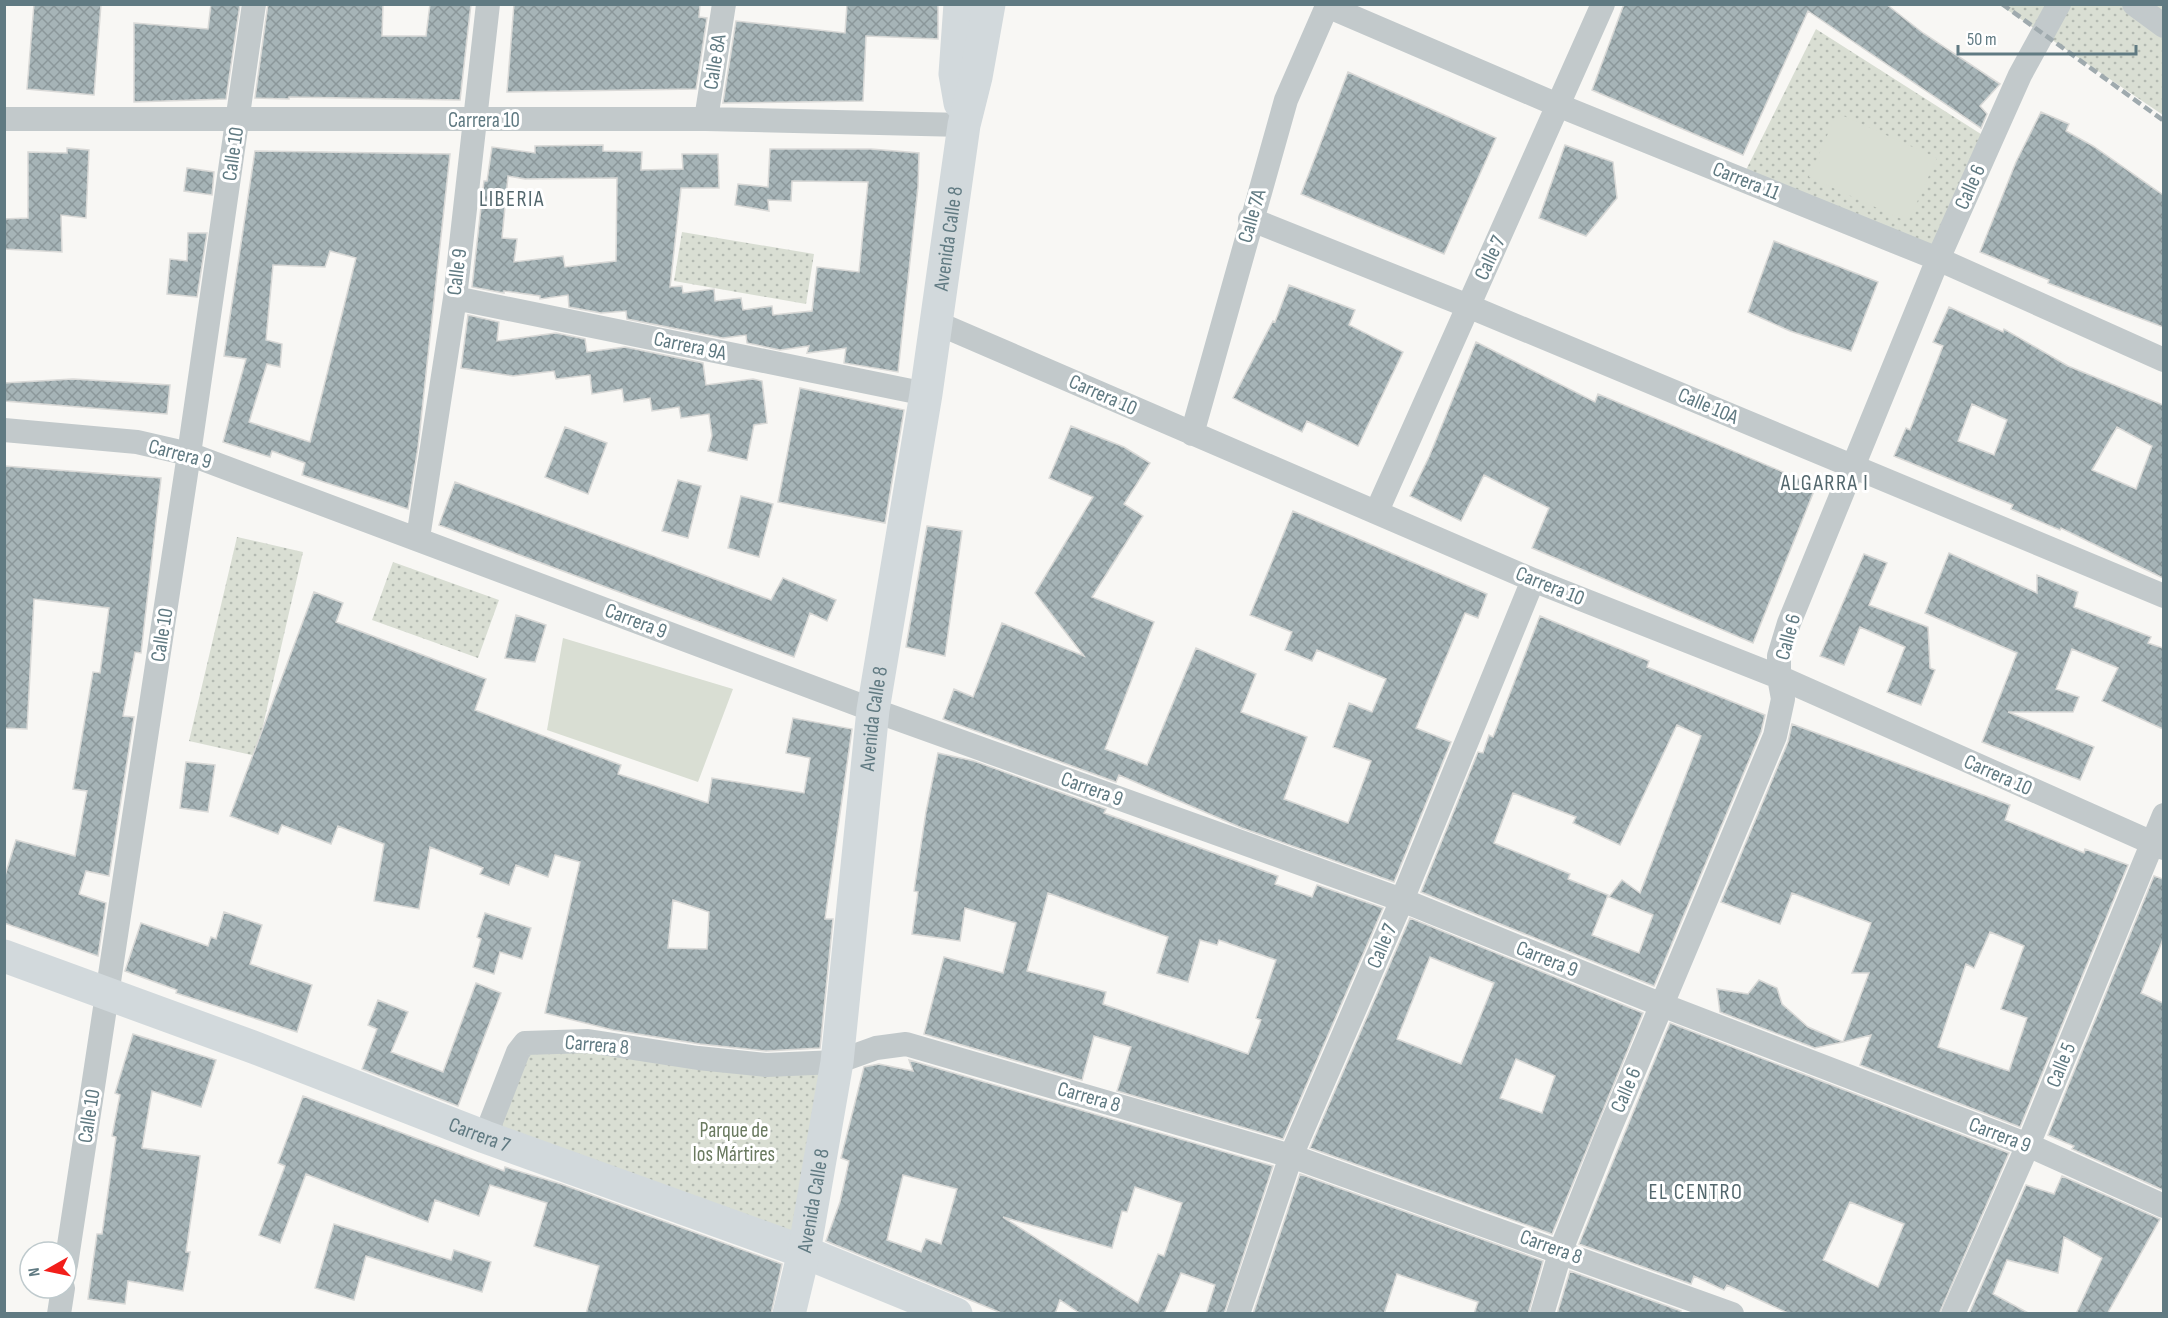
<svg xmlns="http://www.w3.org/2000/svg" width="2168" height="1318" font-family="'Sofia Sans Condensed',sans-serif">
  <style>
    .grass { fill: url(#grass-dots) }
    .pitch { fill: #d9ded3 }
    .building { fill: url(#building-cross-hatch); stroke: #d9d9d7; stroke-width: 1.5; fill-rule: evenodd }
    .lines { fill: none; stroke-linecap: round; stroke-linejoin: round }
    .street { stroke: #c2c9cb; stroke-width: 24 }
    .secondary { stroke: #d2d9dc; stroke-width: 33 }
    .rail { stroke: #9faaae; stroke-width: 4.5; stroke-dasharray: 9 4.5; stroke-linecap: butt }
    .labels { text-anchor: middle; dominant-baseline: central; stroke-width: 6; stroke-linejoin: round; paint-order: stroke }
    .street-label { font-size: 21px; fill: #607a82; stroke: #fff }
    .park-label { font-size: 21px; fill: #6a7a60; stroke: #fff }
    .neighbourhood-label { font-size: 22px; letter-spacing: 1.5px; fill: #53676d; stroke: #fff }
  </style>
  <defs>
    <pattern id="grass-dots" width="8" height="8" patternUnits="userSpaceOnUse" patternTransform="scale(1.5)"><rect width="8" height="8" fill="#d9ded3"/><path d="M2 2h.1M6 6h.1" fill="none" stroke="#b3b9b1" stroke-width="1.8" stroke-linecap="round"/></pattern>
    <pattern id="building-cross-hatch" width="8" height="8" patternUnits="userSpaceOnUse" patternTransform="scale(1.5)"><rect width="8" height="8" fill="#a6b4b7"/><path d="M0 0l8 8M0 8l8-8" fill="none" stroke="#8b979a"/></pattern>
  </defs>
  <rect width="100%" height="100%" fill="#f8f7f4"/>
  <path class="grass" d="M2000,5H2163V115Z
    M1816,29L1984,136L1934,253L1744,174Z
    M682,232L814,254L806,304L674,281Z
    M237,537L303,552L256,756L189,741Z
    M393,562L499,600L478,658L372,620Z
    M526,1047L828,1069L792,1250L498,1137Z"/>
  <path class="pitch" d="M1837,113L1937,158L1908,222L1809,177Z
    M563,638L733,689L698,782L547,730Z"/>
  <path class="building" d="M34,4H101L94,95L27,89Z
    M211,4H240L226,99L134,102V23L208,29Z
    M268,4H383L382,36H426L430,4H471L460,100L289,97V99L255,98Z
    M514,4H700L699,17L707,18L696,89L507,92Z
    M847,4H938V39L866,36L863,101L723,103L736,21L845,33Z
    M1624,4H1886L1923,33L2000,84L1980,106L1987,114L1981,128L1808,11L1743,155L1592,90Z
    M1348,72L1496,138L1444,254L1301,194Z
    M2041,112L2069,124L2066,131L2093,146L2163,195V327L2048,283L2049,280L1980,252L2016,162Z
    M603,145V151L642,152L641,170L683,169L682,154H718L719,188H681L670,287L682,286L683,293L714,289L715,301L741,298L743,310L772,306L773,315L812,311L817,267L859,272L868,182L792,181L791,201L768,200L769,211L735,205L738,184L768,187L770,149H871L919,153L918,187L898,372L844,363L846,348L807,353L809,346L780,350L747,343L746,335L723,338L627,319L626,311L601,313L569,307L568,295L540,299V296L504,291V293L472,287L484,181H487L492,147L535,153V146ZM508,176L525,179L617,178L616,261L565,267L563,256L514,262L517,239L502,238Z
    M1565,145L1613,162L1617,198L1586,236L1539,218Z
    M67,148L89,150L86,218L61,215L62,252L4,249V219L28,218V152L67,153Z
    M255,151L450,154L418,447L408,509L302,475L305,463L272,451L270,457L223,442L246,359L224,356ZM330,251L356,258L310,442L249,422L267,364L280,367L282,344L266,340L273,265L325,267Z
    M187,168L214,172L212,195L184,191Z
    M188,233H207L197,297L167,294L170,259L187,261Z
    M1774,241L1878,282L1851,351L1790,331L1748,312Z
    M1289,285L1355,310L1349,325L1403,352L1358,446L1307,421L1302,432L1233,398L1273,321L1275,322Z
    M1949,307L2003,332L2004,329L2068,366L2163,405V578L2061,528L2060,530L2011,509L2013,505L1894,456L1906,428L1910,430L1943,346L1933,342ZM1972,404L2007,420L1994,455L1958,441ZM2117,427L2152,446L2136,489L2092,470Z
    M468,315L499,322L497,341L556,333L585,339L587,352L625,347L703,363L706,385L753,379L762,381L767,423L754,425L747,460L708,451L712,436L709,414L681,418L679,407L652,411L650,398L624,402L622,389L592,394L590,375L556,379L554,371L513,376L461,368Z
    M1476,342L1595,402L1598,394L1816,486L1753,643L1532,548L1549,508L1484,475L1461,521L1410,496L1429,457Z
    M73,379L170,385L167,414L4,401V383Z
    M800,388L904,410L885,523L778,502Z
    M1071,426L1124,447L1150,463L1124,504L1143,516L1092,597L1154,622L1105,749L1147,765L1196,648L1256,674L1241,712L1307,737L1284,799L1348,823L1371,761L1333,747L1349,703L1372,712L1386,679L1317,650L1312,661L1285,650L1292,632L1250,615L1293,511L1487,594L1478,618L1465,613L1416,728L1451,742L1394,882L1242,828L1119,775L1116,782L943,719L954,689L973,697L1002,623L1084,656L1035,593L1093,497L1049,478Z
    M565,427L607,443L588,494L545,477Z
    M4,466L161,478L141,653L135,652L123,716L134,717L109,876L86,871L79,894L106,903L98,956L4,923V879L16,840L75,856L87,791L73,789L93,672L100,673L109,608L34,599L27,729L4,728Z
    M678,480L701,486L688,538L662,531Z
    M455,482L771,600L783,578L836,600L827,621L810,613L794,657L439,525Z
    M741,496L773,504L759,557L728,548Z
    M927,526L962,531L945,656L906,647Z
    M1949,553L2037,593V575L2078,592L2074,607L2151,637L2148,643L2163,648V729L2102,701L2118,668L2072,649L2056,689L2079,697L2073,712H2008L2094,747L2080,780L1982,742L2017,653L1925,613Z
    M1864,554L1887,563L1869,605L1928,627L1930,668L1935,670L1921,705L1887,692L1905,647L1860,627L1844,665L1820,656Z
    M314,592L343,603L336,622L486,679L475,710L621,765L618,774L708,803L712,778L804,793L810,758L786,753L793,718L852,729L825,919H833L820,1048L766,1051L700,1044L613,1030L545,1013L580,862L555,855L548,877L516,865L509,885L480,874L483,868L430,847L419,909L374,901L384,844L338,826L331,844L282,825L278,834L230,816ZM673,900L709,912L707,949L668,948Z
    M516,615L546,625L535,662L505,658Z
    M1540,616L1649,661L1647,667L1765,715L1761,732L1654,986L1421,892L1478,752L1483,753L1489,735L1493,737ZM1677,725L1701,736L1640,893L1622,880L1609,897L1653,915L1639,953L1592,935L1608,895L1568,879L1570,874L1494,843L1513,793L1576,817L1573,823L1620,845Z
    M1792,724L2010,805L2005,820L2084,853L2085,849L2128,865L2020,1127L1860,1065L1871,1035L1843,1042L1869,973H1852L1871,923L1792,893L1780,924L1721,902L1788,742ZM1990,932L2024,946L2001,1009L2027,1018L2009,1071L1938,1047L1966,964L1974,968Z
    M938,753L974,761L1106,809L1104,813L1278,876L1275,884L1312,897L1317,885L1383,908L1283,1139L1117,1091L1131,1047L1094,1036L1082,1080L924,1034L944,957L1003,973L1016,923L965,908L960,941L912,934L918,892L914,891L926,812ZM1048,893L1168,937L1157,973L1188,982L1200,940L1217,945L1219,940L1276,960L1256,1018L1261,1020L1248,1054L1103,1004L1106,992L1027,971Z
    M186,762L215,765L208,812L180,808Z
    M2154,876L2163,879V939L2141,993L2163,1003V1190L2072,1149L2074,1146L2048,1135Z
    M224,912L262,925L250,964L312,985L297,1032L176,993L177,990L125,971L141,923L208,946L211,937L216,939Z
    M485,913L531,928L522,959L500,952L494,974L473,967L481,939L477,937Z
    M1410,918L1643,1013L1552,1234L1310,1148ZM1430,957L1494,983L1461,1064L1397,1039ZM1516,1059L1555,1076L1542,1113L1500,1098Z
    M1759,980L1777,988L1782,1004L1808,1027L1843,1042L1815,1048L1720,1012L1717,989L1748,994Z
    M476,983L501,993L458,1106L362,1069L377,1029L368,1025L378,1000L408,1012L391,1052L443,1072Z
    M1670,1023L2009,1153L1939,1314H1790L1727,1285L1724,1290L1694,1276L1691,1284L1579,1244ZM1850,1202L1904,1224L1878,1287L1823,1260Z
    M133,1034L216,1060L201,1107L152,1091L142,1148L200,1156L186,1252H190L183,1291L128,1281L125,1304L88,1299L97,1234H102L116,1137L112,1136L120,1095L115,1093Z
    M909,1060L1273,1166L1224,1314H1206L1215,1285L1181,1273L1164,1314H1081L1060,1300L1055,1314H1004L826,1241L840,1202L849,1161L841,1158L864,1067L879,1064L913,1071ZM903,1175L957,1189L941,1244L926,1239L921,1252L887,1240ZM1135,1187L1182,1203L1164,1256L1158,1254L1138,1303L1003,1217L1112,1248L1122,1211L1127,1212Z
    M303,1096L504,1171L505,1167L561,1184L782,1264L771,1314H586L599,1266L534,1246L547,1203L490,1185L479,1216L435,1200L428,1222L306,1174L280,1243L259,1235L285,1166L278,1163Z
    M1300,1174L1543,1261L1528,1314H1474L1478,1302L1397,1274L1384,1314H1253Z
    M2062,1176L2160,1219L2107,1314H2076L2102,1258L2064,1237L2058,1273L2007,1260L1993,1294L2030,1314H1969L2026,1185L2054,1194Z
    M334,1224L451,1260L454,1250L491,1262L482,1292L366,1256L354,1300L315,1288Z
    M1570,1271L1681,1311L1680,1314H1557Z"/>
  <g class="lines">
    <path class="street" d="M2134,4L2164,26
      M1327,6L1560,106L1938,259L2164,360
      M4,119H706L964,125
      M706,119L724,4
      M1250,219L1468,306L2164,596
      M455,298L926,394
      M937,323L1533,580L1779,677L2164,848
      M4,430L137,442L189,454L873,710L1402,900L1662,1005L2028,1145L2164,1206
      M1192,434L1286,100L1328,4
      M1377,511L1603,4
      M418,538L455,298L488,4
      M485,1137L518,1052L525,1043L588,1041L698,1058L766,1065L837,1062L876,1048L906,1044L1291,1156L1732,1314
      M66,1265L189,454L254,4
      M59,1314L63,1288
      M1238,1314L1291,1156L1402,900L1533,580
      M1542,1314L1561,1250L1607,1135L1775,736L1783,699L1779,677V656L1789,623L1938,259L2020,75L2059,4
      M1953,1314L2028,1145L2164,815"/>
    <g class="secondary">
      <path d="M960,103L955,74L960,4"/>
      <path id="s1" d="M4,956L253,1047L485,1137L804,1252L956,1314"/>
      <path id="s2" d="M789,1314L804,1252L837,1062L873,710L926,394L964,125L976,77L989,4"/>
    </g>
    <path class="rail" d="M2002,4L2164,121"/>
  </g>
  <g class="labels">
    <g class="street-label">
      <text transform="translate(715 62) rotate(-81)">Calle 8A</text>
      <text x="484" y="120">Carrera 10</text>
      <text transform="translate(233 154) rotate(-82)">Calle 10</text>
      <text transform="translate(1746 181) rotate(22)">Carrera 11</text>
      <text transform="translate(1970 187) rotate(-66)">Calle 6</text>
      <text transform="translate(1252 216) rotate(-74)">Calle 7A</text>
      <text stroke="none"><textPath href="#s2" startOffset="1088">Avenida Calle 8</textPath></text>
      <text transform="translate(1490 258) rotate(-65)">Calle 7</text>
      <text transform="translate(457 272) rotate(-83)">Calle 9</text>
      <text transform="translate(690 346) rotate(12)">Carrera 9A</text>
      <text transform="translate(1103 395) rotate(24)">Carrera 10</text>
      <text transform="translate(1708 406) rotate(23)">Calle 10A</text>
      <text transform="translate(180 454) rotate(15)">Carrera 9</text>
      <text transform="translate(1550 586) rotate(22)">Carrera 10</text>
      <text transform="translate(636 621) rotate(21)">Carrera 9</text>
      <text transform="translate(162 635) rotate(-81)">Calle 10</text>
      <text transform="translate(1788 637) rotate(-75)">Calle 6</text>
      <text stroke="none"><textPath href="#s2" startOffset="602">Avenida Calle 8</textPath></text>
      <text transform="translate(1998 775) rotate(24)">Carrera 10</text>
      <text transform="translate(1092 789) rotate(20)">Carrera 9</text>
      <text transform="translate(1382 946) rotate(-67)">Calle 7</text>
      <text transform="translate(1547 959) rotate(22)">Carrera 9</text>
      <text transform="translate(597 1045) rotate(5)">Carrera 8</text>
      <text transform="translate(2061 1065) rotate(-68)">Calle 5</text>
      <text transform="translate(1626 1090) rotate(-67)">Calle 6</text>
      <text transform="translate(1089 1097) rotate(16)">Carrera 8</text>
      <text transform="translate(89 1116) rotate(-81)">Calle 10</text>
      <text stroke="none"><textPath href="#s1" startOffset="508">Carrera 7</textPath></text>
      <text transform="translate(2000 1135) rotate(21)">Carrera 9</text>
      <text stroke="none"><textPath href="#s2" startOffset="116">Avenida Calle 8</textPath></text>
      <text transform="translate(1551 1247) rotate(20)">Carrera 8</text>
    </g>
    <g class="park-label">
      <text x="734" y="1130">Parque de<tspan x="734" dy="24">los Mártires</tspan></text>
    </g>
    <g class="neighbourhood-label">
      <text x="512" y="199">LIBERIA</text>
      <text x="1825" y="483">ALGARRA I</text>
      <text x="1696" y="1192">EL CENTRO</text>
    </g>
  </g>
  <rect width="2168" height="1318" fill="none" stroke="#607a82" stroke-width="12"/>
  <g transform="translate(48 1270) rotate(261)"><circle r="28" fill="#ffffff" stroke="#bfcacd" stroke-width="1.5"/>
  <path d="M0-4.5L10 22L0 15L-10 22Z" fill="#f21e1a"/>
  <text y="-9" font-size="16" font-weight="bold" text-anchor="middle" fill="#607a82">N</text>
  </g>
  <path d="M1958 45v9h178v-9" fill="none" stroke="#607a82" stroke-width="3"/>
  <text x="1967" y="45" font-size="18" fill="#607a82" stroke="#ffffff" stroke-width="4.5" paint-order="stroke">50 m</text>
</svg>
